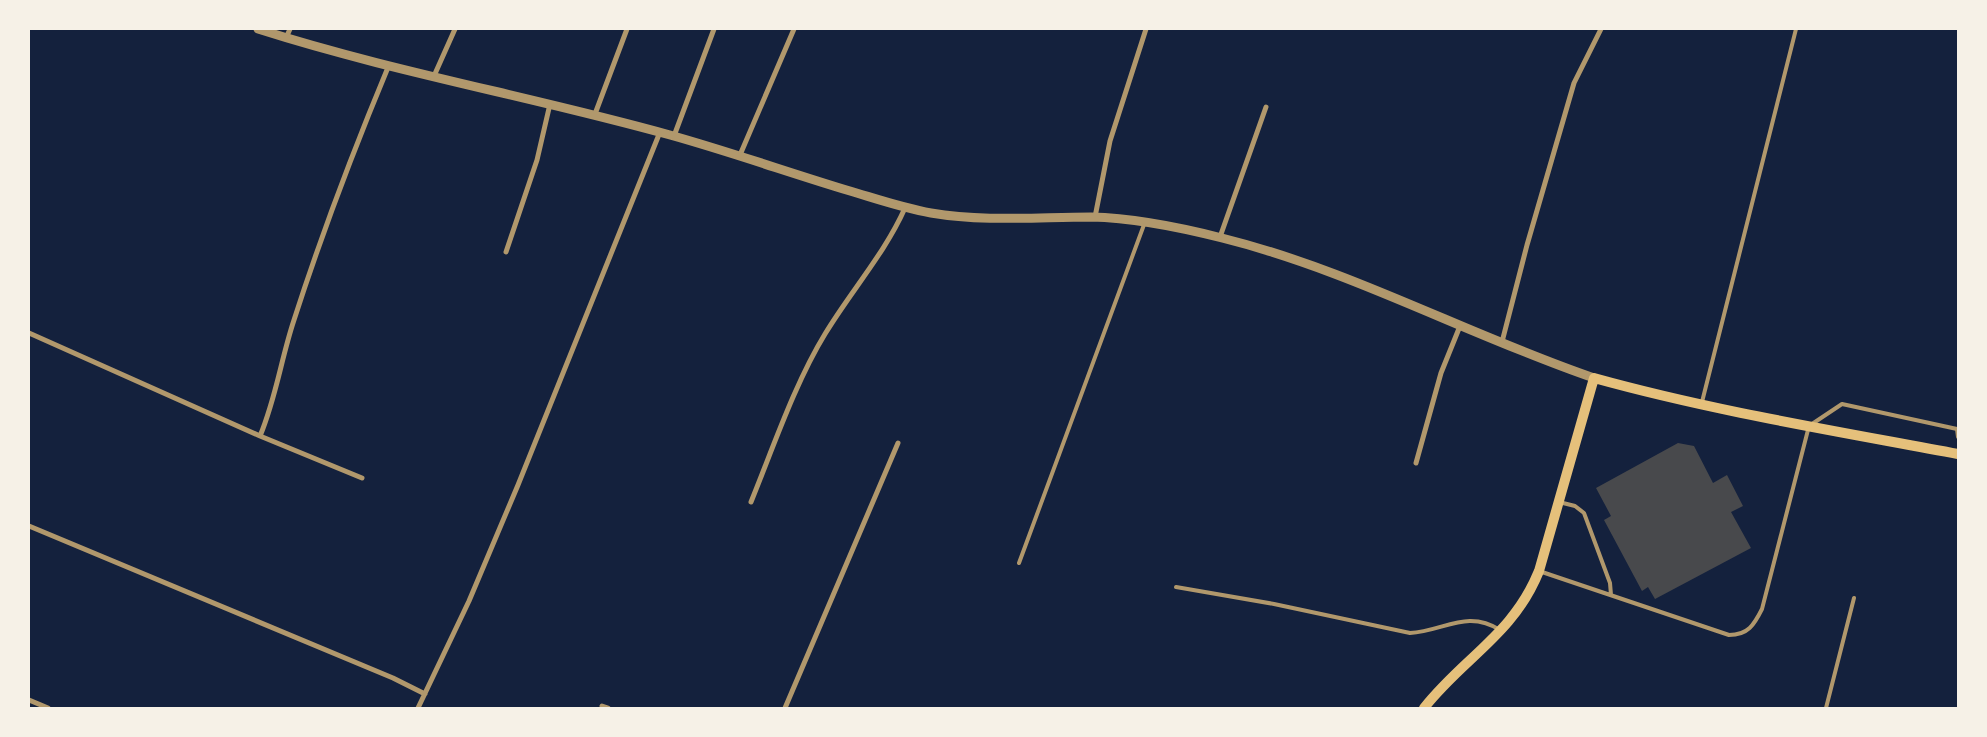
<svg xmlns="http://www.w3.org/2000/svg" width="1987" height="737" font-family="Commissioner,sans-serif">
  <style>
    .building { fill: #48494c }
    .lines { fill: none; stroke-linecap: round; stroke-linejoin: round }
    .service { stroke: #b1986c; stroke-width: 4 }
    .minor { stroke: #b1986c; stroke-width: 5 }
    .tertiary { stroke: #b1986c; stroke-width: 9 }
    .secondary { stroke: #e5c07b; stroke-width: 10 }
  </style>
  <rect width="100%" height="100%" fill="#14213d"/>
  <path class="building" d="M1678,443L1694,446L1713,483L1727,475L1743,506L1731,512L1751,548L1655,599L1648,587L1642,591L1604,520L1611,516L1596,488Z"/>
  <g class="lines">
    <path class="service" d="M1702,402L1796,29
      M1559,502L1575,506L1584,513L1610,583L1611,595
      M1019,563L1145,222
      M1539,571L1729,635C1748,635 1754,625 1762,609L1809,426L1842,404L1957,429L1958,437
      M1176,587L1274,604L1410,633C1444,631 1467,609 1500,630
      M1826,708L1854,598"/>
    <path class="minor" d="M286,38L290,29
      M434,76L455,29
      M595,114L627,29
      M674,136L714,29
      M740,155L794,29
      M1095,217L1110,141L1146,29
      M1220,237L1266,107
      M506,252L537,160L550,104
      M29,333L260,436L362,478
      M1502,342L1527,245L1574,83L1601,29
      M260,436C276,398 281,359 294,320C322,233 354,149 389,65
      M1416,463L1441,373L1460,326
      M751,502C773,448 795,383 825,334C851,291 885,253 905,208
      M29,526L393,678L425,694
      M29,700L48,708
      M602,706L608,708
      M418,708L469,601L518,485L660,132
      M785,708L898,443"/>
    <path class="tertiary" d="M258,29C393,72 534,97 670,135C731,152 790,173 850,191C877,199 903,208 931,213C984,222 1038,217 1091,217C1135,218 1179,227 1222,238C1351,270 1468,335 1594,378"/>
    <path class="secondary" d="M1424,708C1464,657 1513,635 1539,571L1594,378C1713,411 1836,431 1958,454"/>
  </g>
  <rect width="1987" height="737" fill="none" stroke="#f6f1e7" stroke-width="60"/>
</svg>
